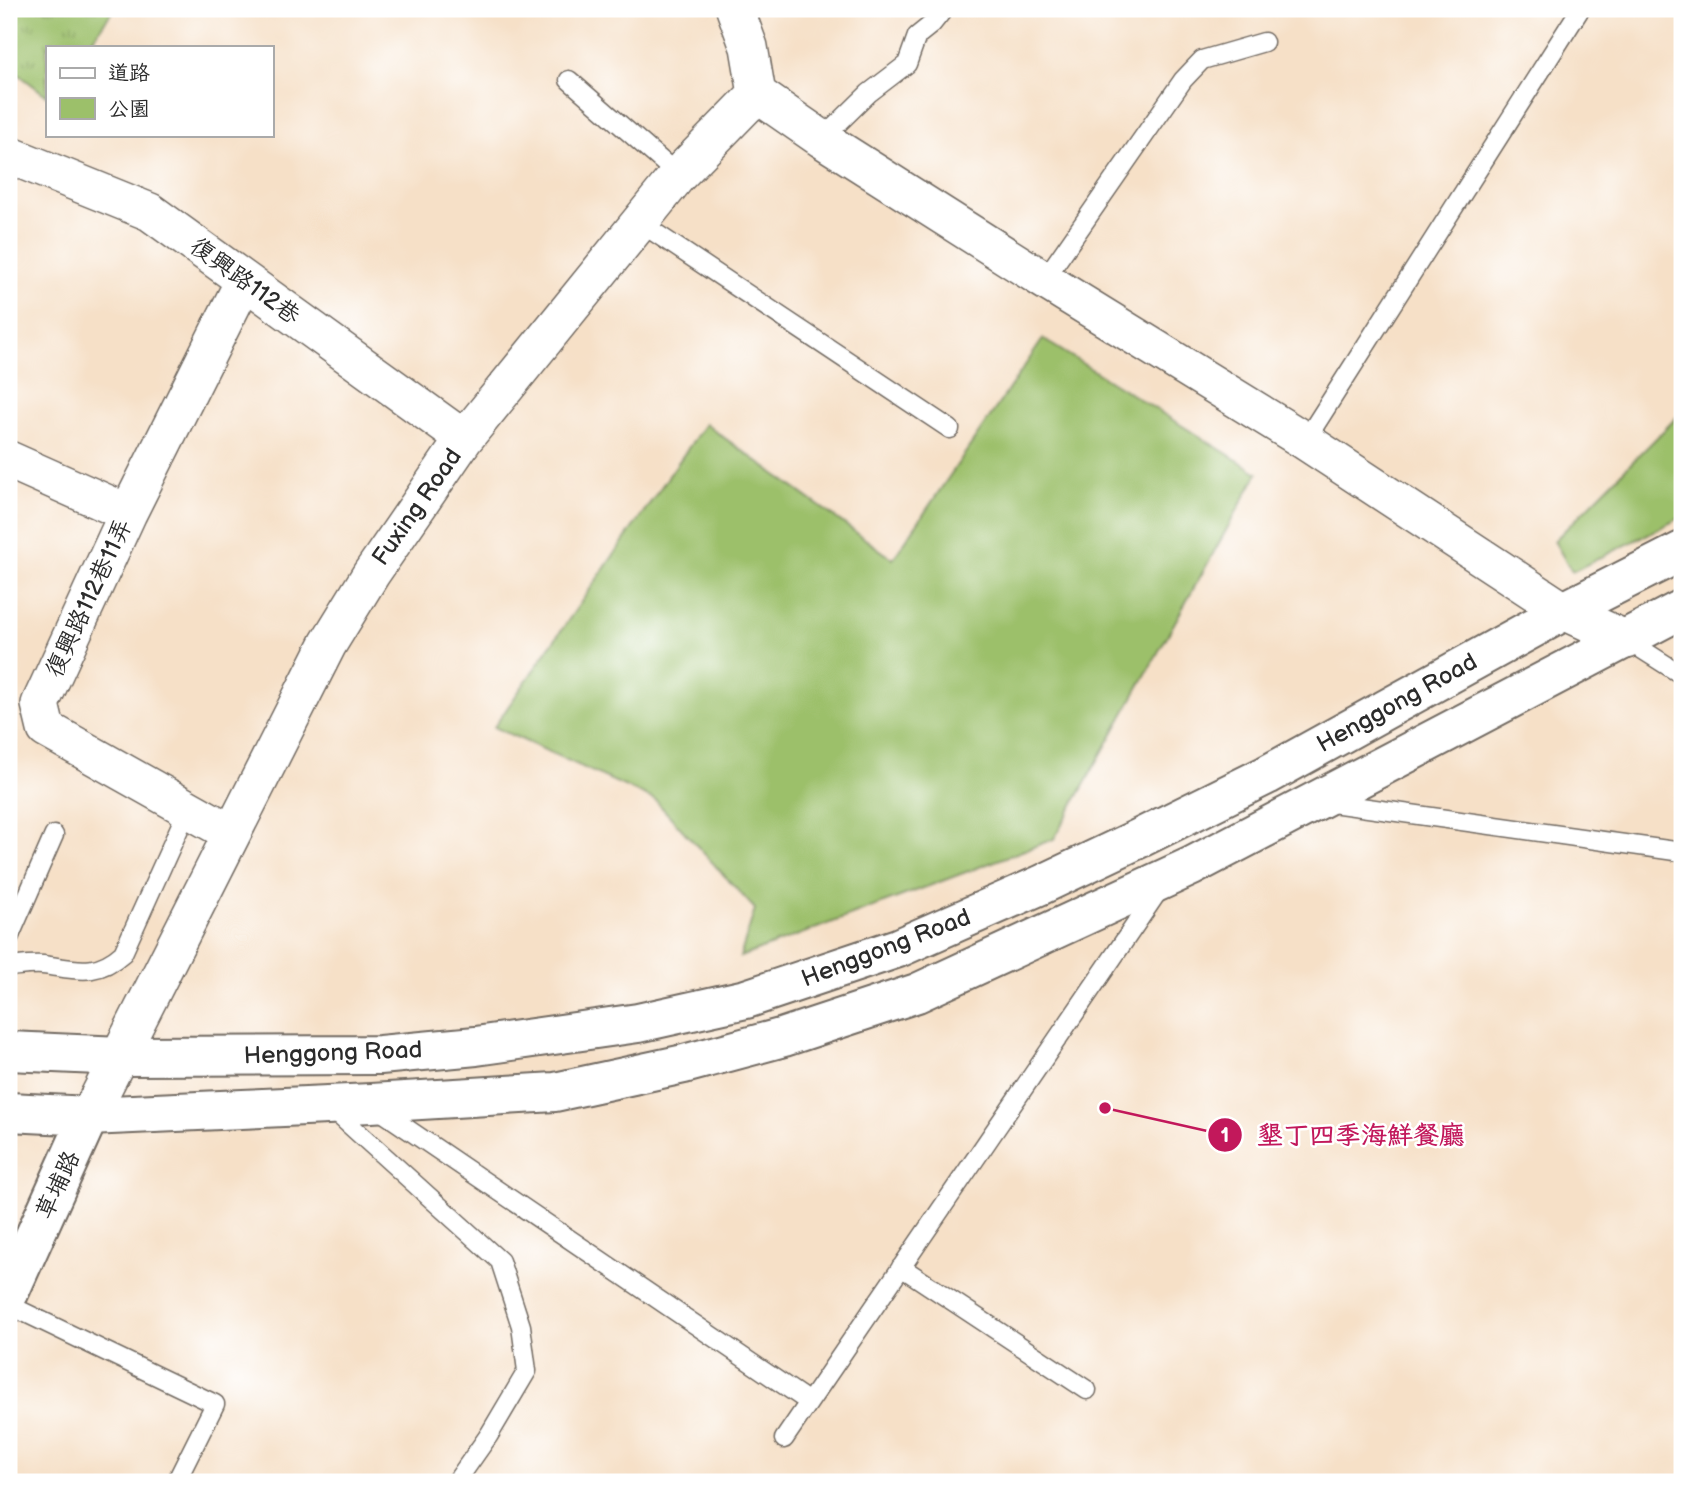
<svg xmlns="http://www.w3.org/2000/svg" width="1691" height="1491" font-family="'Balsamiq Sans','LXGW WenKai TC',sans-serif">
  <style>
    .green { fill: #9cc06a; stroke: #64764a; stroke-width: 2 }
    .park { fill: url(#park-tufts); stroke: #64764a; stroke-width: 2 }
    .lines { fill: none; stroke-linecap: round; stroke-linejoin: round }
    .service-casing { stroke: #726a62; stroke-width: 21 }
    .minor-casing { stroke: #726a62; stroke-width: 40 }
    .tertiary-casing { stroke: #726a62; stroke-width: 42 }
    .primary-casing { stroke: #726a62; stroke-width: 42 }
    .service { stroke: #fff; stroke-width: 18 }
    .minor { stroke: #fff; stroke-width: 37 }
    .tertiary { stroke: #fff; stroke-width: 38 }
    .primary { stroke: #fff; stroke-width: 38 }
    .labels { text-anchor: middle; dominant-baseline: central; stroke-width: 5; stroke-linejoin: round; paint-order: stroke }
    .street-label { font-size: 24px; fill: #2b2b2b; stroke: #fff }
    .leader { fill: none; stroke: #c2185b; stroke-width: 2.5 }
    .callout-dot { fill: #c2185b; stroke: #fff; stroke-width: 2.5 }
    .mark-label { font-size: 21px; text-anchor: middle; font-weight: bold; fill: #fff }
    .callout-label { font-size: 26px; text-anchor: middle; font-weight: bold; fill: #c2185b; stroke: #fff; stroke-width: 5; stroke-linejoin: round; paint-order: stroke }
  </style>
  <defs>
    <pattern id="park-tufts" width="24" height="20" patternUnits="userSpaceOnUse" patternTransform="scale(1.75)"><rect width="24" height="20" fill="#9cc06a"/><path d="M3 7l-1-3M5 7V3M7 7l1-3M15 17l-1-3M17 17v-4M19 17l1-3" fill="none" stroke="#7f9c57"/></pattern>
  </defs>
  <rect width="100%" height="100%" fill="#fff"/>
  <filter id="ink" filterUnits="userSpaceOnUse"><feTurbulence type="fractalNoise" baseFrequency=".0143" numOctaves="2"/><feDisplacementMap in="SourceGraphic" scale="14" xChannelSelector="R" yChannelSelector="G"/><feConvolveMatrix kernelMatrix="1 2 1 2 8 2 1 2 1" color-interpolation-filters="sRGB"/></filter>
  <filter id="wash" filterUnits="userSpaceOnUse"><feTurbulence type="fractalNoise" baseFrequency=".00686" numOctaves="4" result="noise"/><feDisplacementMap in="SourceGraphic" scale="28" xChannelSelector="R" yChannelSelector="G"/><feGaussianBlur stdDeviation="1.57" result="paint"/><feColorMatrix in="noise" values="0 0 0 0 0 0 0 0 0 0 0 0 0 0 0 0 0 1.4 0 .05"/><feComposite in="paint" operator="in"/></filter>
  <g filter="url(#wash)">
    <rect width="100%" height="100%" fill="#f6e0c7"/>
    <path class="green" d="M1043,339L1258,473L1054,839L740,957L755,909L655,800L494,727L705,424L893,559Z
      M1682,412V517L1572,572L1554,541Z"/>
    <path class="park" d="M9,9H114L87,47H47V96L9,67Z"/>
  </g>
  <g filter="url(#ink)">
    <g class="lines">
      <defs>
        <path id="service" d="M569,80L678,175
          M822,139L869,93L907,64L917,36L932,24L944,9
          M639,222L950,429
          M1044,280L1183,80L1202,60L1264,42
          M1305,441L1579,11
          M1627,640L1682,675
          M1325,802L1682,852
          M9,938L54,835
          M9,967C20,966 32,964 43,965C75,969 95,978 123,953L188,809
          M331,1108L500,1261L521,1326L527,1371L489,1435L456,1482
          M378,1109L809,1402
          M901,1267L1087,1390
          M9,1305L215,1404L176,1482
          M784,1439L1159,890"/>
        <path id="minor" d="M757,94L822,139L1044,280L1305,441L1564,611L1627,640
          M9,155L150,212L464,439
          M9,460L128,513
          M231,833L46,729L40,704L128,513L244,281
          M89,1116L328,644L371,574L464,439L678,175L757,94L749,47L735,9"/>
        <path id="tertiary" d="M9,1293L89,1116"/>
        <path id="primary" d="M9,1051L121,1056L380,1055L476,1046L638,1023L746,999L898,948L1041,885L1140,838L1267,775L1564,611L1682,551
          M9,1112L89,1116L371,1103L555,1092L684,1064L784,1037L917,993L1192,866L1682,609"/>
      </defs>
      <use href="#service" class="service-casing"/>
      <use href="#minor" class="minor-casing"/>
      <use href="#tertiary" class="tertiary-casing"/>
      <use href="#primary" class="primary-casing"/>
      <use href="#service" class="service"/>
      <use href="#minor" class="minor"/>
      <use href="#tertiary" class="tertiary"/>
      <use href="#primary" class="primary"/>
    </g>
  </g>
  <g class="labels">
    <g class="street-label">
      <text transform="translate(245 281) rotate(36)">復興路112巷</text>
      <text transform="translate(417 507) rotate(-55)">Fuxing Road</text>
      <text transform="translate(89 598) rotate(-65)">復興路112巷11弄</text>
      <text transform="translate(1397 703) rotate(-29)">Henggong Road</text>
      <text transform="translate(886 948) rotate(-21)">Henggong Road</text>
      <text transform="translate(333 1053) rotate(-2)">Henggong Road</text>
      <text transform="translate(58 1185) rotate(-65)">草埔路</text>
    </g>
  </g>
  <path class="leader" d="M1105 1108L1225 1135"/>
  <g class="callout-dot">
    <circle cx="1105" cy="1108" r="7"/>
    <circle cx="1225" cy="1135" r="18"/>
  </g>
  <g class="mark-label">
    <text x="1225" y="1142">1</text>
  </g>
  <g class="callout-label">
    <text x="1361" y="1144">墾丁四季海鮮餐廳</text>
  </g>
  <rect width="1691" height="1491" fill="none" stroke="#fff" stroke-width="35"/>
  <rect x="46" y="46" width="228" height="91" fill="#ffffff" stroke="#aaaaaa" stroke-width="2"/>
  <rect x="60" y="68" width="35" height="10" fill="#ffffff" stroke="#aaaaaa" stroke-width="2"/>
  <text x="108" y="80" font-size="21" fill="#2b2b2b">道路</text>
  <rect x="60" y="98" width="35" height="21" fill="#9cc06a" stroke="#aaaaaa" stroke-width="2"/>
  <text x="108" y="116" font-size="21" fill="#2b2b2b">公園</text>
</svg>
